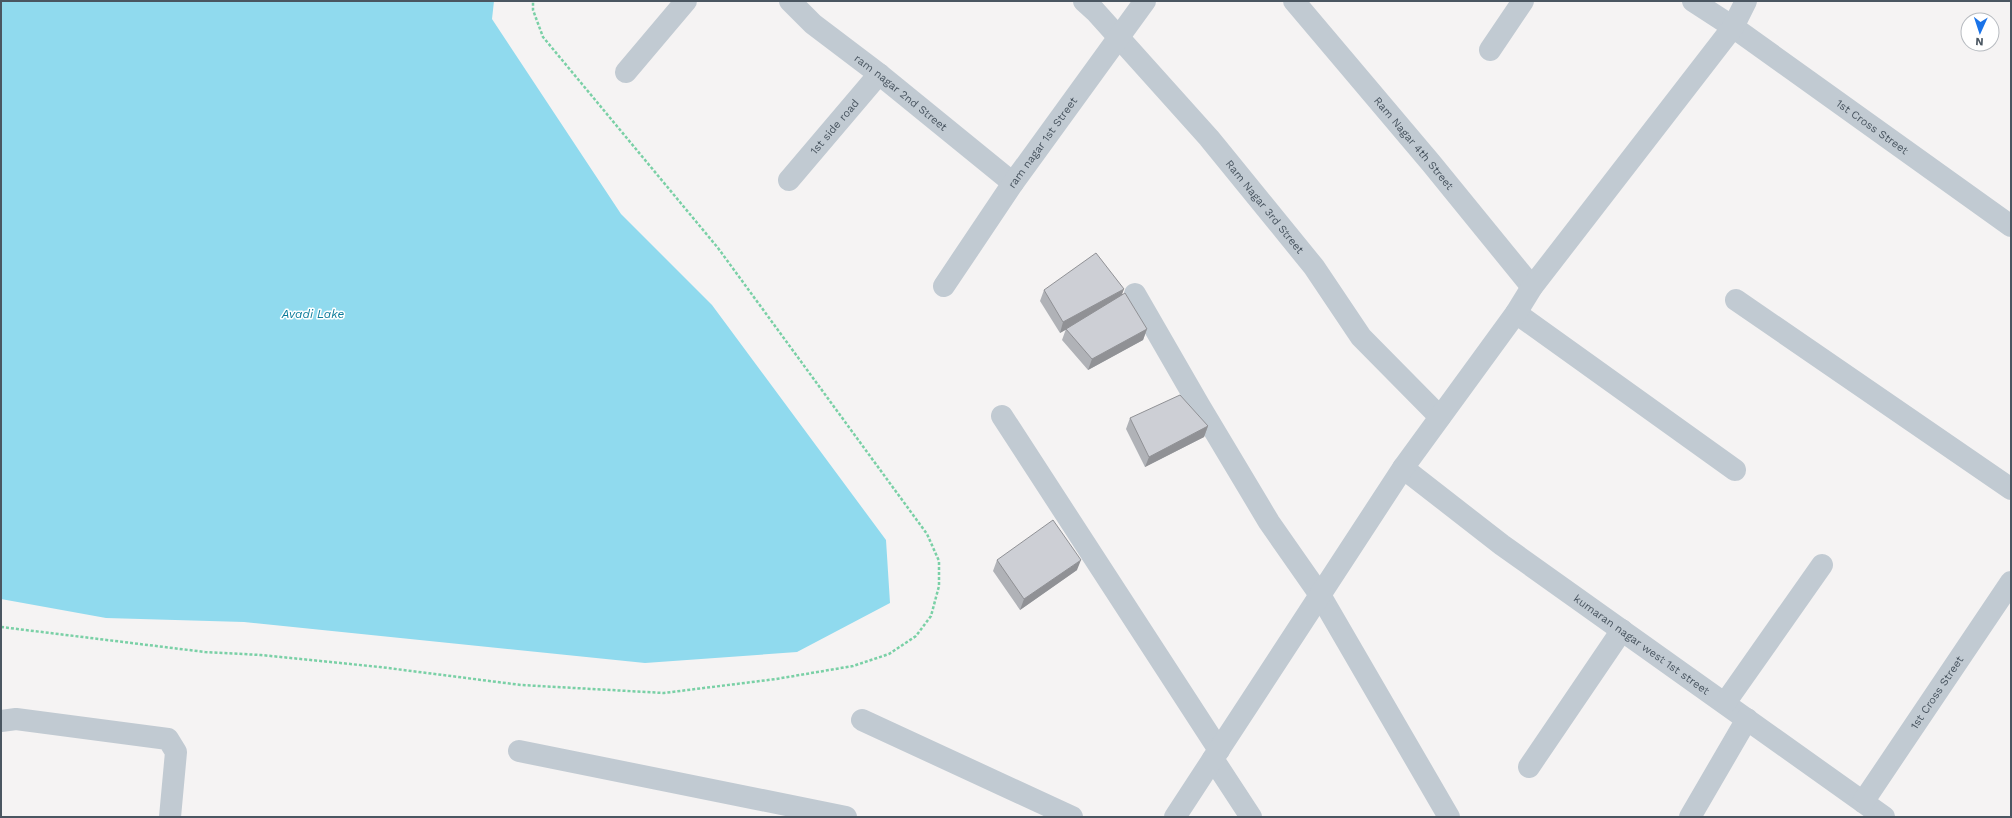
<svg xmlns="http://www.w3.org/2000/svg" width="2012" height="818" font-family="'Work Sans',sans-serif">
  <style>
    .water { fill: #90daee }
    .lines { fill: none; stroke-linecap: round; stroke-linejoin: round }
    .path { stroke: #7ad0a6; stroke-width: 2.5; stroke-dasharray: 3 2; stroke-linecap: butt }
    .minor { stroke: #c1cad2; stroke-width: 22 }
    .wall { fill: #b0b2b7 }
    .shaded-wall { fill: #909195 }
    .building { fill: #cdcfd5; stroke: #909195 }
    .labels { text-anchor: middle; dominant-baseline: central; stroke-width: 3; stroke-linejoin: round; paint-order: stroke }
    .street-label { font-size: 11px; fill: #4a5661; stroke: #fff }
    .water-label { font-size: 12px; font-style: italic; fill: #0c7c9b; stroke: #fff }
  </style>
  <rect width="100%" height="100%" fill="#f5f3f3"/>
  <path class="water" d="M1,1H494L492,19L621,214L712,305L886,540L890,603L797,652L645,663L244,622L106,618L1,599Z"/>
  <g class="lines">
    <path class="path" d="M1,627L205,652L261,655L380,667L521,685L664,693L776,679L853,666L889,654L916,636L931,616L939,586V561L927,534L718,248L543,37L533,10V1"/>
    <g class="minor">
      <path id="s1" d="M790,1L813,24L879,74L1013,183"/>
      <path id="s2" d="M1084,1L1095,11L1209,138L1314,267L1361,337L1440,417"/>
      <path id="s3" d="M1294,1L1431,163L1532,287"/>
      <path id="s4" d="M1693,1L1733,27L2011,226"/>
      <path d="M1490,50L1523,1"/>
      <path d="M626,72L686,1"/>
      <path id="s5" d="M789,180L879,74"/>
      <path id="s6" d="M944,286L1013,183L1145,1"/>
      <path d="M1135,294L1199,405L1269,522L1320,595L1449,817"/>
      <path d="M1736,300L2011,489"/>
      <path d="M1516,313L1735,470"/>
      <path d="M1002,416L1219,750"/>
      <path id="s7" d="M1403,468L1502,545L1884,817"/>
      <path d="M1725,703L1822,565"/>
      <path d="M862,720L1072,817"/>
      <path d="M1,721L16,719L168,739L176,752L170,817"/>
      <path d="M519,751L846,817"/>
      <path d="M1213,759L1251,817"/>
      <path d="M1529,767L1622,630"/>
      <path id="s8" d="M1863,802L2011,582"/>
      <path d="M1175,817L1403,468L1516,313L1532,287L1733,27L1746,1"/>
      <path d="M1690,817L1747,719"/>
    </g>
  </g>
  <path class="wall" d="M1044,290L1122,295L1147,329L1143,340L1088,370L1062,340L1066,329L1060,333L1040,301Z
    M1130,418L1208,426L1204,437L1145,467L1126,429Z
    M997,560L1077,570L1020,610L993,571Z"/>
  <path class="shaded-wall" d="M1124,289L1120,300L1060,333L1063,322Z
    M1147,329L1143,340L1088,370L1092,359Z
    M1208,426L1204,437L1145,467L1149,457Z
    M1081,560L1077,570L1020,610L1024,599Z"/>
  <path class="building" d="M1096,253L1124,289L1063,322L1044,290Z
    M1125,293L1147,329L1092,359L1066,329Z
    M1180,395L1208,426L1149,457L1130,418Z
    M1053,520L1081,560L1024,599L997,560Z"/>
  <g class="labels">
    <g class="street-label">
      <text stroke="none"><textPath href="#s1" startOffset="144">ram nagar 2nd Street</textPath></text>
      <text stroke="none"><textPath href="#s5" startOffset="70">1st side road</textPath></text>
      <text stroke="none"><textPath href="#s4" startOffset="219">1st Cross Street</textPath></text>
      <text stroke="none"><textPath href="#s6" startOffset="174">ram nagar 1st Street</textPath></text>
      <text stroke="none"><textPath href="#s3" startOffset="186">Ram Nagar 4th Street</textPath></text>
      <text stroke="none"><textPath href="#s2" startOffset="274">Ram Nagar 3rd Street</textPath></text>
      <text stroke="none"><textPath href="#s7" startOffset="297">kumaran nagar west 1st street</textPath></text>
      <text stroke="none"><textPath href="#s8" startOffset="132">1st Cross Street</textPath></text>
    </g>
    <g class="water-label">
      <text x="313" y="314">Avadi Lake</text>
    </g>
  </g>
  <rect width="2012" height="818" fill="none" stroke="#4a5661" stroke-width="4"/>
  <g transform="translate(1980 32) rotate(183)"><circle r="19" fill="#ffffff" stroke="#b7bbc0"/>
  <path d="M0-3L7 15L0 10L-7 15Z" fill="#1a73e8"/>
  <text y="-6" font-size="11" font-weight="bold" text-anchor="middle" fill="#4a5661">N</text>
  </g>
</svg>
